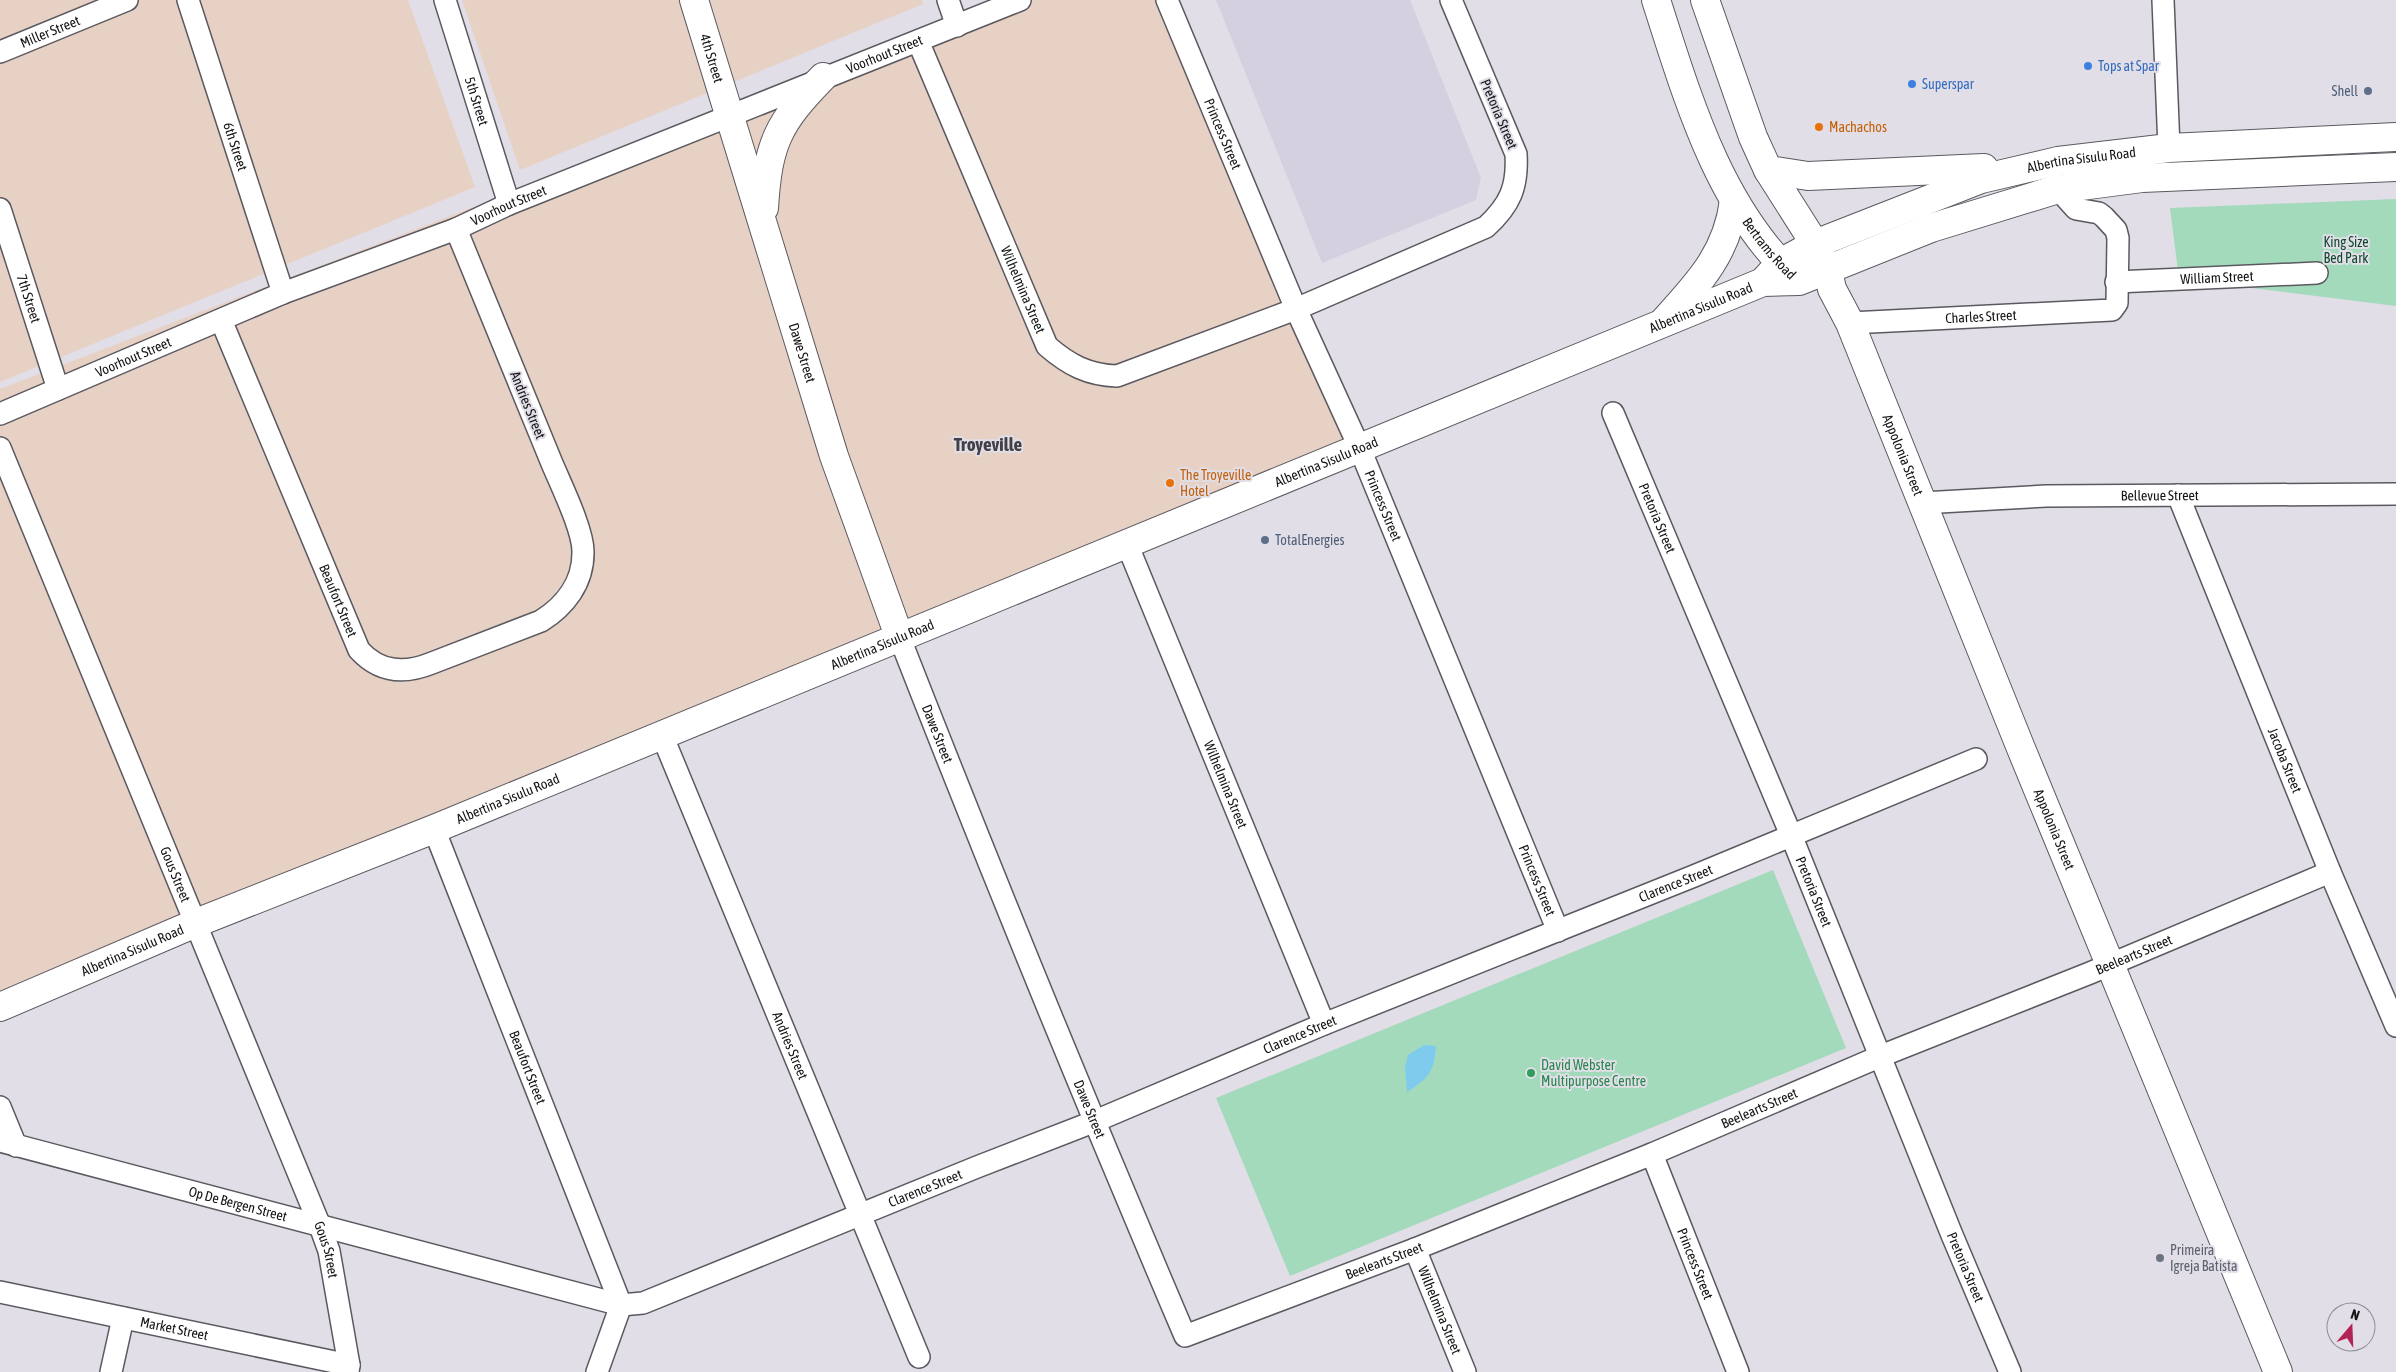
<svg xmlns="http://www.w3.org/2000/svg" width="2396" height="1372" font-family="'Asap Condensed',sans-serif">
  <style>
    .commercial { fill: #e7d1c5 }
    .built { fill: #d5d0df }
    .green { fill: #a3dabb }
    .water { fill: #7ecbed }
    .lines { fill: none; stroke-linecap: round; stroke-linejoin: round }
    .street-casing { stroke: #5b5960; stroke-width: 24 }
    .secondary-casing { stroke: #5b5960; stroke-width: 30 }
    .primary-casing { stroke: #5b5960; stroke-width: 30 }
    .street { stroke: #fff; stroke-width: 21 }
    .secondary { stroke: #fff; stroke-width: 28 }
    .primary { stroke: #fff; stroke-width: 28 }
    .shop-dot { fill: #3f7fe0; stroke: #e1dee7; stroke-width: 2 }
    .service-dot { fill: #5c6f8a; stroke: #e1dee7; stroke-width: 2 }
    .food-dot { fill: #e8710a; stroke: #e1dee7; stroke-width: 2 }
    .leisure-dot { fill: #2e9e5b; stroke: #e1dee7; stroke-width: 2 }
    .worship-dot { fill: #6b7280; stroke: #e1dee7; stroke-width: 2 }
    .labels { text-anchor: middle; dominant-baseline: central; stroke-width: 4; stroke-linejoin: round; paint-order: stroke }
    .street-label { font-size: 14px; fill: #141315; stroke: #e1dee7 }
    .shop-label { font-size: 14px; fill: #366cbe; stroke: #e1dee7; text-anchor: start }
    .service-label { font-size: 14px; fill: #4e5e75; stroke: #e1dee7; text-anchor: end }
    .food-label { font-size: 14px; fill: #c56008; stroke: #e1dee7; text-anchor: start }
    .park-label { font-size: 14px; fill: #0f482f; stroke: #e1dee7 }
    .leisure-label { font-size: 14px; fill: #27864d; stroke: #e1dee7; text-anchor: start }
    .worship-label { font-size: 14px; fill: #5b616d; stroke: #e1dee7; text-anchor: start }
    .district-label { font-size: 19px; font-weight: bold; fill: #423f46; stroke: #e1dee7 }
  </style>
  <rect width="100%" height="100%" fill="#e1dee7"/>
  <path class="commercial" d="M0,0H408L475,187L0,382Z
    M462,0H922L923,4L520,170Z
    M1012,0H1168L1360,449L0,994V389Z"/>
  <path class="built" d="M1216,0H1410L1481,178L1476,200L1322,263Z"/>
  <path class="green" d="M2396,199V306L2179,279L2170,208Z
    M1773,870L1846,1048L1290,1276L1216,1098Z"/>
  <path class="water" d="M1424,1045L1436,1046C1434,1072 1429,1078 1407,1092L1405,1067L1408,1055Z"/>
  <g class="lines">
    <defs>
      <g id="street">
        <path id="s1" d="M188,0L283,293"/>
        <path id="s2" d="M445,0L509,204"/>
        <path d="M948,0L957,26"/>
        <path id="s3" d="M1167,0L1296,309L1360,449L1558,931"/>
        <path d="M2163,0L2169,148"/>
        <path id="s4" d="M918,41L1047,346C1069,365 1088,375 1117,376L1296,309L1486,227C1510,205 1518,187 1516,154L1451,0"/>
        <path id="s5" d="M0,52L127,0"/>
        <path id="s6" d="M0,209L58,389"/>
        <path id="s7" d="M2116,282L2317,273"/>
        <path id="s8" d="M221,320L359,650C380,673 405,674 432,663L541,621C565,606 583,583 583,553C584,531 560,483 551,461C519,383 487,306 456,229"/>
        <path id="s9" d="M1850,323L2112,310L2117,303L2118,238L2116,230L2104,217L2099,213L2076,209L2058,189"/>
        <path id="s10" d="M1613,413L1791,835L1952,1235L2010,1372"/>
        <path id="s11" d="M0,414L283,293L456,229L509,204L1020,0"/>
        <path id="s12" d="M0,448L320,1226L329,1251L349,1365L348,1372"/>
        <path id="s13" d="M2178,495L2330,872L2396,1026"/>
        <path id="s14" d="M1922,503L2046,496L2396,494"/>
        <path id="s15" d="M1127,544L1324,1024"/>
        <path id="s16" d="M899,636C991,871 1086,1104 1185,1336L1415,1249L1652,1154L1881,1056L2090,973L2330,872"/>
        <path id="s17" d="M662,735L919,1357"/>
        <path id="s18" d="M434,829L621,1305"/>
        <path d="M0,1107L16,1146"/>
        <path id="s19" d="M0,1141L621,1305L643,1303L977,1167L1093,1122L1324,1024L1694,876L1976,759"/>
        <path id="s20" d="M1652,1154L1738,1372"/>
        <path id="s21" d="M1415,1249L1465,1372"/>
        <path id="s22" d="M0,1292L349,1365"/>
        <path d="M111,1372L123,1318"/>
        <path d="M597,1372L621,1305"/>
      </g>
      <g id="secondary">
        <path id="s23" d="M694,0L834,456L899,636"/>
        <path id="s24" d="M1656,0C1688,99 1718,206 1796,279"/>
        <path id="s25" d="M1705,0L1753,137L1768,170L1815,244L1828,271L1832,289L1850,323L2020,746L2278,1372"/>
        <path d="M764,208C768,143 778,123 823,77"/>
      </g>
      <g id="primary">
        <path d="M1768,170L1808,176L1984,168"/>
        <path id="s26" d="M1763,282L1780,263L1815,244L1981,179L2058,161L2169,148L2396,137"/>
        <path d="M1665,320C1699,283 1728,252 1734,200"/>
        <path id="s27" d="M0,1007L196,923L434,829L1763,282L1799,281L1931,228L2058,189L2142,178L2396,167"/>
      </g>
    </defs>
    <use href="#street" class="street-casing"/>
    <use href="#secondary" class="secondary-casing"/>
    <use href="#primary" class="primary-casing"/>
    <use href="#street" class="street"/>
    <use href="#secondary" class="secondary"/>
    <use href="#primary" class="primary"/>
  </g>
  <g class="shop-dot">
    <circle cx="2088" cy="66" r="5"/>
    <circle cx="1912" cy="84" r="5"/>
  </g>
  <g class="service-dot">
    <circle cx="2368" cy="91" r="5"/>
    <circle cx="1265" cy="540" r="5"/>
  </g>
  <g class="food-dot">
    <circle cx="1819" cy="127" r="5"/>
    <circle cx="1170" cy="483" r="5"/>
  </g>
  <circle class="leisure-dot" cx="1531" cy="1073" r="5"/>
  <circle class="worship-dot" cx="2160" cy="1258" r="5"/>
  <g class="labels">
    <g class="street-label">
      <text stroke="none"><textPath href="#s5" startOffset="54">Miller Street</textPath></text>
      <text stroke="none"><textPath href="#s11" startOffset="955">Voorhout Street</textPath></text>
      <text stroke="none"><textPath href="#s23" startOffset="61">4th Street</textPath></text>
      <text stroke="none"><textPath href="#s2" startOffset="106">5th Street</textPath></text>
      <text transform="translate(1499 114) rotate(67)">Pretoria Street</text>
      <text stroke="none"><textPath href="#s3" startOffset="145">Princess Street</textPath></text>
      <text stroke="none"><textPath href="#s1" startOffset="154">6th Street</textPath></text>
      <text stroke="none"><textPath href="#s26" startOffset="346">Albertina Sisulu Road</textPath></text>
      <text stroke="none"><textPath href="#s11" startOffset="550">Voorhout Street</textPath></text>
      <text stroke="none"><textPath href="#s24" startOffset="275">Bertrams Road</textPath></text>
      <text stroke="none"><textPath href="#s7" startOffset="101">William Street</textPath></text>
      <text stroke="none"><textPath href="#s4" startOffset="270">Wilhelmina Street</textPath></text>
      <text stroke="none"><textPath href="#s6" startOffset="94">7th Street</textPath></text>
      <text stroke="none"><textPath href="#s27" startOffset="1839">Albertina Sisulu Road</textPath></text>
      <text stroke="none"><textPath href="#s9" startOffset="131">Charles Street</textPath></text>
      <text stroke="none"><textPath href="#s23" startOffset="369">Dawe Street</textPath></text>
      <text stroke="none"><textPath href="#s11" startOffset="145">Voorhout Street</textPath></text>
      <text transform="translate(528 405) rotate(68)">Andries Street</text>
      <text stroke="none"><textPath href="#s25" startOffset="498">Appolonia Street</textPath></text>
      <text stroke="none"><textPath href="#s27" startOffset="1434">Albertina Sisulu Road</textPath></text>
      <text stroke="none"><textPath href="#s14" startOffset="238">Bellevue Street</textPath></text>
      <text stroke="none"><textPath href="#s3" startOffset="550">Princess Street</textPath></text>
      <text stroke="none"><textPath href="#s10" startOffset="114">Pretoria Street</textPath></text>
      <text stroke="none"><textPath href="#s8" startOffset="304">Beaufort Street</textPath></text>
      <text stroke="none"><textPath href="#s27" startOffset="954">Albertina Sisulu Road</textPath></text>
      <text stroke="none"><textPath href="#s16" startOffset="105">Dawe Street</textPath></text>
      <text stroke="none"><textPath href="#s13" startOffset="286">Jacoba Street</textPath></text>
      <text stroke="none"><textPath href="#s15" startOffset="260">Wilhelmina Street</textPath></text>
      <text stroke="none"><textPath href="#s27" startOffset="549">Albertina Sisulu Road</textPath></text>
      <text stroke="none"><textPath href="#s25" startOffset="902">Appolonia Street</textPath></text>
      <text stroke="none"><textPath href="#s12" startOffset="461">Gous Street</textPath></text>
      <text stroke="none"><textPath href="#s3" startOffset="955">Princess Street</textPath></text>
      <text stroke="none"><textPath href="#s19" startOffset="1779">Clarence Street</textPath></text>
      <text stroke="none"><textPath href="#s10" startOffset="519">Pretoria Street</textPath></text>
      <text stroke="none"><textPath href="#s27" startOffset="144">Albertina Sisulu Road</textPath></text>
      <text stroke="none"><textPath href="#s16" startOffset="1779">Beelearts Street</textPath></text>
      <text stroke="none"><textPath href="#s19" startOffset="1374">Clarence Street</textPath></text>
      <text stroke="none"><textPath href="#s17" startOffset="336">Andries Street</textPath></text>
      <text stroke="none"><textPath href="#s18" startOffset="256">Beaufort Street</textPath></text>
      <text stroke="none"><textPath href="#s16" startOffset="1374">Beelearts Street</textPath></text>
      <text stroke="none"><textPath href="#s16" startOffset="510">Dawe Street</textPath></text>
      <text stroke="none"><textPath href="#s19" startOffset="969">Clarence Street</textPath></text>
      <text stroke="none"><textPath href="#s19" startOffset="246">Op De Bergen Street</textPath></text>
      <text stroke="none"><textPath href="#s12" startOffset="866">Gous Street</textPath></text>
      <text stroke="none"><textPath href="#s16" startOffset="969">Beelearts Street</textPath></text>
      <text stroke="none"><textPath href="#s20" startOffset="118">Princess Street</textPath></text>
      <text stroke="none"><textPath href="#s10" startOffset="924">Pretoria Street</textPath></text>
      <text stroke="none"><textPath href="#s21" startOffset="66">Wilhelmina Street</textPath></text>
      <text stroke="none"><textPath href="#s22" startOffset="178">Market Street</textPath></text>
    </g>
    <g class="shop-label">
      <text x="2098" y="66">Tops at Spar</text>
      <text x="1922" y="84">Superspar</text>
    </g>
    <g class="service-label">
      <text x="2358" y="91">Shell</text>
      <text x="1275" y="540" text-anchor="start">TotalEnergies</text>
    </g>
    <g class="food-label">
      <text x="1829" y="127">Machachos</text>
      <text x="1180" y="475">The Troyeville<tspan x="1180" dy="16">Hotel</tspan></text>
    </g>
    <g class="park-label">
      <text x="2346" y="242">King Size<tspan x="2346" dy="16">Bed Park</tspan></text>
    </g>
    <g class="leisure-label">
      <text x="1541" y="1065">David Webster<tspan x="1541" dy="16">Multipurpose Centre</tspan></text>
    </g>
    <g class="worship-label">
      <text x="2170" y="1250">Primeira<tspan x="2170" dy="16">Igreja Batista</tspan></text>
    </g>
    <g class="district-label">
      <text x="988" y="444">Troyeville</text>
    </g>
  </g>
  <g transform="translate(2351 1327) rotate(19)"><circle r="24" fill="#e1dee7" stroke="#8f8d93"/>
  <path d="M0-4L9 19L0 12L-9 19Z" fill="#b22255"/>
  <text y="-8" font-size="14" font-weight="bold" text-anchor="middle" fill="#141315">N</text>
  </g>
</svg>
